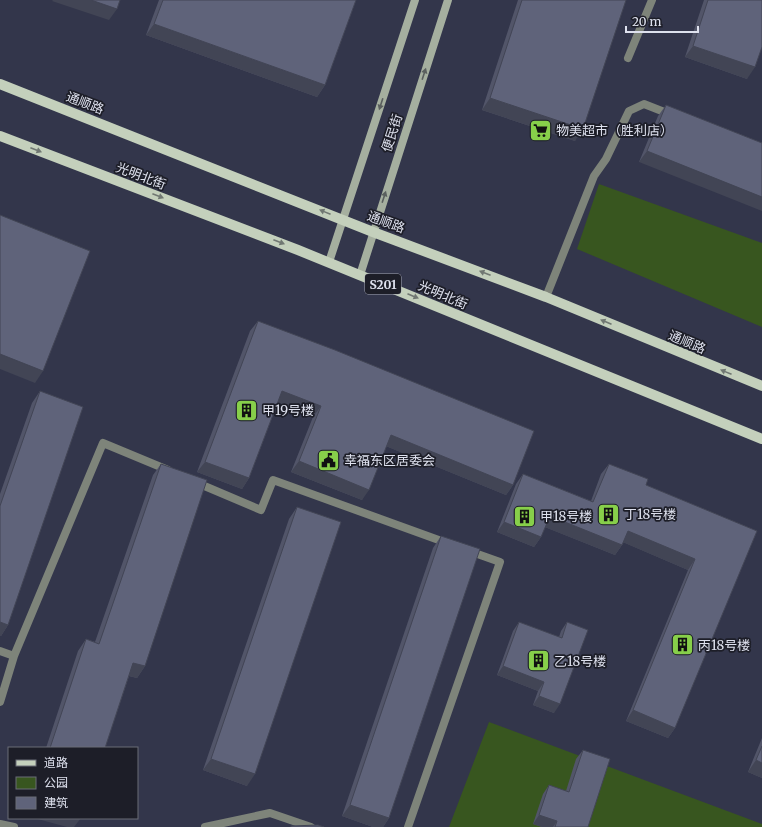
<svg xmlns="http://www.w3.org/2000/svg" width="762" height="827" font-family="Merriweather,'Noto Sans SC',serif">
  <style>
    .green { fill: #38561f }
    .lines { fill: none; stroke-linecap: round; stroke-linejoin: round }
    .lane { stroke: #7e847a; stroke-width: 8 }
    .street { stroke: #7e847a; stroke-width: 8 }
    .secondary { stroke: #a5af9f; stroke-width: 8 }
    .primary { stroke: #c4d0bc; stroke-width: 10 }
    .wall { fill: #525569 }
    .shaded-wall { fill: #424555 }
    .building { fill: #5f637a; stroke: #424555 }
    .oneway { fill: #5a5f5e }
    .oneway2 { fill: #707772 }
    .labels { text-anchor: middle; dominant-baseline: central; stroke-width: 3.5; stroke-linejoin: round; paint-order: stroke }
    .shield { fill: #1d1e28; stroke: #a4a6b3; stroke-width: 1 }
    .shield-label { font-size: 12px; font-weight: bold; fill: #dee1ee }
    .street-label { font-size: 13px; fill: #dee1ee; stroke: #1d1e28 }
    .poi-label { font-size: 13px; fill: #dee1ee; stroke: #1d1e28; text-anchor: start }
  </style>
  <rect width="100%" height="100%" fill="#33364b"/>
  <path class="green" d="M599,184L762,243V327L577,249Z
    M489,722L762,824V827H449Z"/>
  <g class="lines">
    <path class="lane" d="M546,297L594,176L606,159L629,111L644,104L672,115
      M195,482L261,510L273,480L447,543
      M0,651L14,656
      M0,702L14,656L103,443L168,470
      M0,824L14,827
      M205,827L270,813L311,827
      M408,827L500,562L469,551"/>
    <path class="street" d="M628,58L652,0"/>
    <path class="secondary" d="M329,262L415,0
      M360,275L448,0"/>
    <path class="primary" d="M0,84L373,232L546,297L762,386
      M0,136L298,250L762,439"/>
  </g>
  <path class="wall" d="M159,0H356L325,85L317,97L146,35Z
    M518,0H626L575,141L482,110Z
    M704,0H762L747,79L685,57Z
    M666,105L762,143L639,162L658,116Z
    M258,321L513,485L506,495L386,446L362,500L291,472L313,417L278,402L249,478L242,489L197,472L250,331Z
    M40,391L8,625L1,636H0V494L32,403Z
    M161,464L145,666L137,678L129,676L105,748H46L78,651L86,639L95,642L153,475Z
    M609,464L646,485L757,531L675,728L668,738L626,721L688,570L623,542L622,545L615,555L545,527L541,537L534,547L497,532L516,484L523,474L591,501L601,474Z
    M297,507L247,786L203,770L289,519Z
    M441,536L389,818L383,827H373L342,816L433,548Z
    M519,622L559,637L561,631L567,622L554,713L533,705L538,691L497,675L513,631Z
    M762,738V778L748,772Z
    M583,750L588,827H542L533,824L543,794L549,785L566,791L576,759Z"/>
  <path class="shaded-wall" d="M53,0H91L117,9L109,20L52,1Z
    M154,24L325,85L317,97L146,35Z
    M693,46L755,67L747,79L685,57Z
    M490,98L583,129L575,141L482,110Z
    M647,151L762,197V211L639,162Z
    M0,354L43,371L35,383L0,369Z
    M282,391L321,406L313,417L275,401Z
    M391,435L513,485L506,495L383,445Z
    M299,461L369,490L362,500L291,472Z
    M205,462L249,478L242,489L197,472Z
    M550,516L622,545L615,555L542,526Z
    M504,522L541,537L534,547L497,532Z
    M628,531L695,559L688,570L620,541Z
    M0,622L8,625L1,636H0Z
    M133,663L145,666L137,678L125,675Z
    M503,666L544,682L538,691L497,675Z
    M539,696L560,704L554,713L533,705Z
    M633,710L675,728L668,738L626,721Z
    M211,759L255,774L247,786L203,770Z
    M756,760L762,763V778L748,772Z
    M350,805L389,818L383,827H373L342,816Z
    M539,815L557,821L553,827H542L533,824Z
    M34,818H81L74,827H67Z"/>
  <path class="building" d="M91,0H120L117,9Z
    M163,0H356L325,85L154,24Z
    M522,0H626L583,129L490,98Z
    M708,0H762V47L755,67L693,46Z
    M666,105L762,143V197L647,151Z
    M0,215L90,251L43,371L0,354Z
    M258,321L335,350L534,431L513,485L391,435L369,490L299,461L321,406L282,391L249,478L205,462Z
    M40,391L83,407L8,625L0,622V506Z
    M161,464L207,480L145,666L133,663L105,748H50L86,639L99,644Z
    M609,464L648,479L646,485L757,531L675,728L633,710L695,559L628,531L622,545L550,516L541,537L504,522L523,474L593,502Z
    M297,507L341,522L255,774L211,759Z
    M441,536L480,549L389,818L350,805Z
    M519,622L562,638L567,622L588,630L560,704L539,696L544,682L503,666Z
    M762,746V763L756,760Z
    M583,750L610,759L588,827H555L557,821L539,815L549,785L569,792Z
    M318,825L324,827H291V826Z"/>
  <defs><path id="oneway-solid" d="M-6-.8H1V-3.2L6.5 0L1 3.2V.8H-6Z"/></defs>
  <g class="oneway">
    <use href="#oneway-solid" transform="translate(424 74) rotate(-72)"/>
    <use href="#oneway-solid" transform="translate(381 104) rotate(108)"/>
    <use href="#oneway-solid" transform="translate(384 197) rotate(-72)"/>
  </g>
  <g class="oneway2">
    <use href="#oneway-solid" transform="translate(36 150) rotate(21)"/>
    <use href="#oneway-solid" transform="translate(158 196) rotate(21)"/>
    <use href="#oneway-solid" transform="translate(325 212) rotate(-158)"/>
    <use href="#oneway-solid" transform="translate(279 242) rotate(21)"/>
    <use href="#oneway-solid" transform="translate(485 273) rotate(-159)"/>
    <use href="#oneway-solid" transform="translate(413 296) rotate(23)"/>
    <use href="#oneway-solid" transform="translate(606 322) rotate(-157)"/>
    <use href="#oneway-solid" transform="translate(726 372) rotate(-158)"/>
  </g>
  <defs>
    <symbol id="supermarket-square" viewBox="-11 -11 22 22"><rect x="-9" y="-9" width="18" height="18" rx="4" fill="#87cf4a" stroke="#1d1e28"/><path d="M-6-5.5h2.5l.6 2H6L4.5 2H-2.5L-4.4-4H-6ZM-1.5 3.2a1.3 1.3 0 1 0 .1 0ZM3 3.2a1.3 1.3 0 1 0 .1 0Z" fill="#111"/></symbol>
    <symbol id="building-square" viewBox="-11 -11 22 22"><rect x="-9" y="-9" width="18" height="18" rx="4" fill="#87cf4a" stroke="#1d1e28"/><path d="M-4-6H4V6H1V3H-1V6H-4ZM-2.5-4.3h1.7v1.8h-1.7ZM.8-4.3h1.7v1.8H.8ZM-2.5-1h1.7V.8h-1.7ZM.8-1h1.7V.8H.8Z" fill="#111"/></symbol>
    <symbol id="civic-square" viewBox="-11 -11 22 22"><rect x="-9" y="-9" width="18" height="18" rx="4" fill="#87cf4a" stroke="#1d1e28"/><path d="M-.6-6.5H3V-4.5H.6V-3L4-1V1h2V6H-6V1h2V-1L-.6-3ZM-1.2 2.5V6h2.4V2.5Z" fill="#111"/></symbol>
  </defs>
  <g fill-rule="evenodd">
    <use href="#supermarket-square" x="528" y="118" width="25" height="25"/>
    <use href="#building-square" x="234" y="398" width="25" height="25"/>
    <use href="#civic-square" x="316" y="448" width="25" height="25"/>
    <use href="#building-square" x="596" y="502" width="25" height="25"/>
    <use href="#building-square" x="512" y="504" width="25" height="25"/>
    <use href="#building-square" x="670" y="632" width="25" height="25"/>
    <use href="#building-square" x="526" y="648" width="25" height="25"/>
  </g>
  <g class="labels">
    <rect class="shield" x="365" y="274" width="36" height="20" rx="3"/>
    <g class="shield-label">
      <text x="383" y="284">S201</text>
    </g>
    <g class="street-label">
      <text transform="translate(85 103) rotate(21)">通顺路</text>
      <text transform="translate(392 133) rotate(-72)">便民街</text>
      <text transform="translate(141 176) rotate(21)">光明北街</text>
      <text transform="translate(386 222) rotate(20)">通顺路</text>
      <text transform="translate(443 295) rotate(23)">光明北街</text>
      <text transform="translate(687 342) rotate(23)">通顺路</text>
    </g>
    <g class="poi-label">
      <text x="556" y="130">物美超市（胜利店）</text>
      <text x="262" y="410">甲19号楼</text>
      <text x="344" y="460">幸福东区居委会</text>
      <text x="624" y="514">丁18号楼</text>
      <text x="540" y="516">甲18号楼</text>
      <text x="698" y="645">丙18号楼</text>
      <text x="554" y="661">乙18号楼</text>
    </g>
  </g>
  <rect x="8" y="747" width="130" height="72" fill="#1d1e28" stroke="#6a6c77"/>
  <rect x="16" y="760" width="20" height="6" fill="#c4d0bc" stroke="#6a6c77"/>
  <text x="44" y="767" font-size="12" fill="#dee1ee">道路</text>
  <rect x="16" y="777" width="20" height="12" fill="#38561f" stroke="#6a6c77"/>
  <text x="44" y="787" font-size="12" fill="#dee1ee">公园</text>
  <rect x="16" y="797" width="20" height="12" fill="#5f637a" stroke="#6a6c77"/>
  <text x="44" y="807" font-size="12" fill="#dee1ee">建筑</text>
  <path d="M626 26v6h72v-6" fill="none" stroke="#dee1ee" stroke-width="2"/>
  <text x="632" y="26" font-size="12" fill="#dee1ee" stroke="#1d1e28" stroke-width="3" paint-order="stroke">20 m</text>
</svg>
